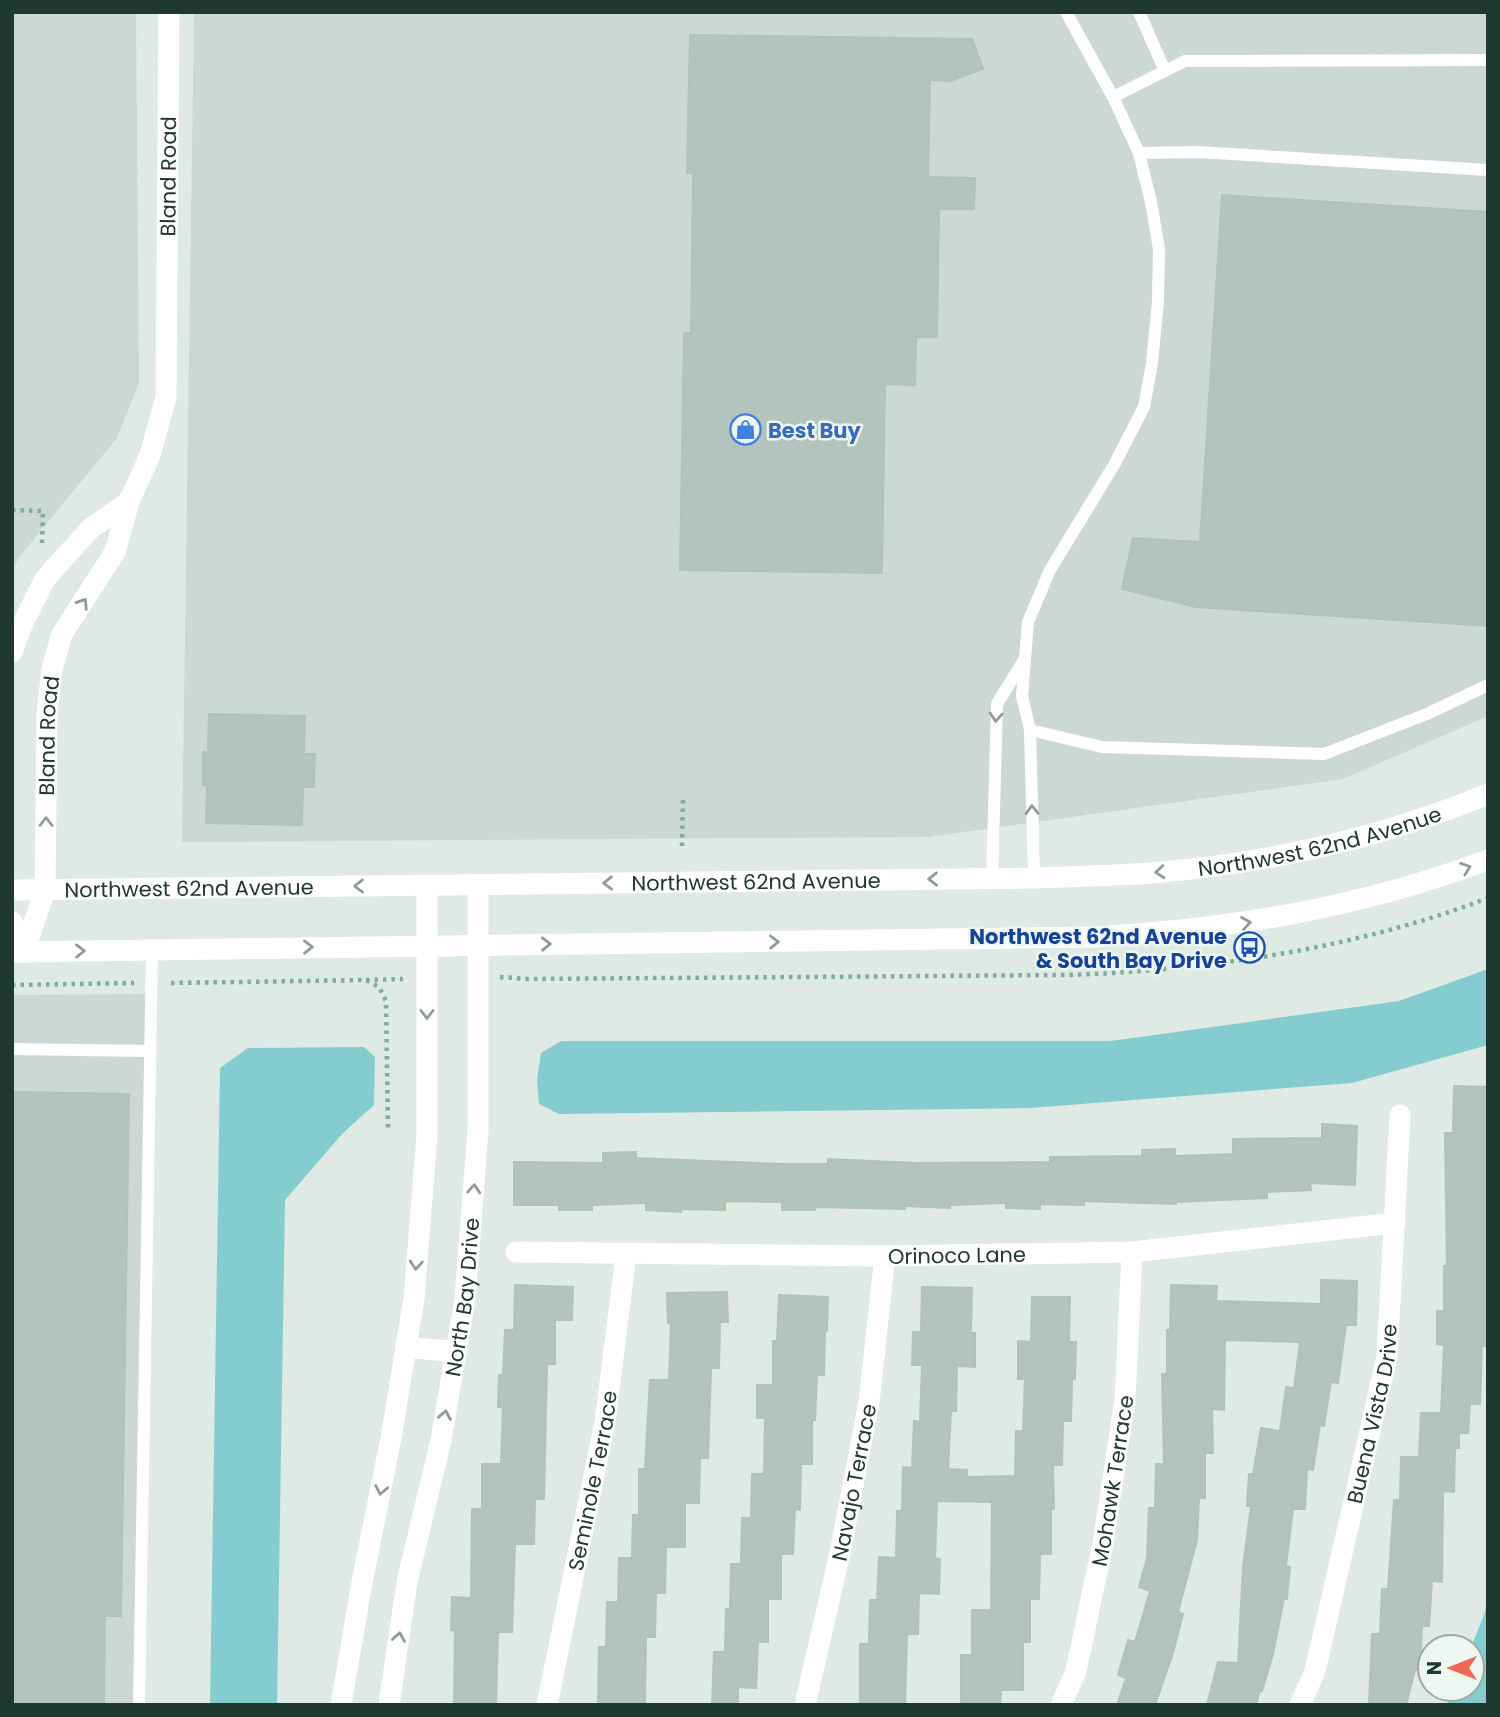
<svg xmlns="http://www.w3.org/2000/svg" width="1500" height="1717" font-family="Poppins,sans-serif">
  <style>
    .built { fill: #ccd9d2 }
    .water { fill: #85ccd0 }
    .building { fill: #b3c4bc; stroke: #b1c3b9; stroke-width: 2 }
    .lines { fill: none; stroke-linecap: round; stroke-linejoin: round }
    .path { stroke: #7ead99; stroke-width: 4.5; stroke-dasharray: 3.5 5; stroke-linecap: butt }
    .service { stroke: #fff; stroke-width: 12 }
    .minor { stroke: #fff; stroke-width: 21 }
    .tertiary { stroke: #fff; stroke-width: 21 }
    .oneway { stroke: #909c97 }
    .labels { text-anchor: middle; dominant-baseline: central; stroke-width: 5; stroke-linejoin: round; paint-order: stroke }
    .street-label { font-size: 21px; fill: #20392f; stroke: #eef6f1 }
    .shop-label { font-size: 21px; font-weight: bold; fill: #366cbe; stroke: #eef6f1; text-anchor: start }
    .transit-label { font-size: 21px; font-weight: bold; fill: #164399; stroke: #eef6f1; text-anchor: end }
  </style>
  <rect width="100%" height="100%" fill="#deeae3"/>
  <path class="built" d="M12,12H136L139,383L117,438L20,556L12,570Z
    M194,12H1488V716L1343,779L929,837L182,842Z
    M147,994L136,1705H12V995Z"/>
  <path class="water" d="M1488,969V1045L1352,1083L1030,1108L559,1114L539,1104L537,1080L541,1053L561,1041H1111L1399,1001Z
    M364,1047L375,1057L374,1105L343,1133L285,1200L277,1705H210L220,1068L248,1048Z
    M1488,1596V1705H1447L1453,1689H1472L1471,1647L1484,1615Z"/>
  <path class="building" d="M690,35L972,39L983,69L950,81L930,80L928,177L975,178L974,209H939L937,337H916L915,385L885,384L882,573L680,570L684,333H691L693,173H687Z
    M1222,195L1488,212V626L1196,607L1122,589L1133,538L1200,542Z
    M209,714L305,716L304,754H315L314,787H303L302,825L206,823L207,785H203V752H208Z
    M1454,1086L1488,1087V1346H1482L1480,1404H1470L1468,1433H1459V1448H1455L1454,1492L1443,1491L1442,1582L1432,1581L1429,1626H1422L1420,1670H1415L1406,1705H1369L1372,1634H1380L1382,1589H1388L1394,1500H1400L1401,1457H1419L1421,1413H1441L1444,1345L1437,1344V1311H1444V1266H1447L1445,1133H1453Z
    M12,1092L129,1094L121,1616H105L104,1705H12Z
    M1322,1124L1357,1126L1355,1185L1310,1183L1311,1190L1267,1192V1198L1176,1202V1204L1084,1201V1205L1040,1204V1209L1006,1208V1203L950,1205V1208L905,1206V1209L816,1207L815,1210H782V1202L725,1201V1210L681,1209V1212L646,1210V1203L592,1205V1210H559V1205H514V1162L603,1163V1153L636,1152V1158L783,1164H828V1159L916,1163L1050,1162V1157L1142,1156V1150L1175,1149V1156L1233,1154V1139L1322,1138Z
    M1321,1280L1357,1281L1356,1325H1346L1338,1383L1331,1382L1324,1426L1320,1425L1313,1470L1307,1469L1305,1509H1293L1286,1566L1290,1567L1287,1599L1284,1598L1273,1654L1262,1691L1260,1690L1256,1705H1207L1218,1662L1238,1663L1243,1567L1251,1506H1247L1249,1474H1253L1261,1428L1280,1431L1286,1387L1294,1388L1300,1342L1225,1340L1224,1410L1212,1409L1213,1453H1205V1498H1199L1197,1540L1178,1612L1183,1614L1173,1653L1155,1705H1117L1126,1678L1118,1675L1128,1640L1135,1642L1150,1591L1139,1587L1147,1558L1149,1508H1155L1156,1464H1164L1162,1374H1167V1330H1170L1171,1285L1217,1286L1216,1301L1321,1304Z
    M515,1285L573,1287L572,1320H555V1364H547L544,1499H535L534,1544H515L512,1632H498L496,1705H454L455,1631L451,1630L452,1597L471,1598L472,1509H482V1464H501L503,1407H498L499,1375H503L505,1330H514Z
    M922,1287L972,1288L971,1333H975V1367L957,1366L956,1411H951L948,1469L967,1470V1477L1015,1476L1016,1431H1023L1025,1379H1018V1341L1031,1342L1032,1297H1070L1069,1342H1076L1075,1379H1072L1071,1421H1063L1062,1465H1053L1054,1509H1051V1554H1040L1039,1599H1030V1642H1023V1690H1001L1000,1705H961V1655H972V1610H991L992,1502L937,1501L935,1558L940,1559L939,1594L919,1593L918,1634H907L905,1705H860V1644H869L870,1600H877L879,1557L896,1558L897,1511H902L903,1467L912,1468L914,1421L920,1422L922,1365H912L913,1332H921Z
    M727,1292L728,1322H720L719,1368H711L708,1458H700L699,1503H685V1547H666L665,1593H656L655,1637H646L645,1705H598L599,1647H606L607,1602H618L619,1558H632L633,1515H639V1469H645L650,1380H669L671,1323H668L667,1293Z
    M779,1295L828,1297L827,1331H825L824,1375H817L815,1420H812V1464H801L800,1510L795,1509L793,1554H781V1599H768V1642H758L756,1688L738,1687V1705H712L714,1652H725L726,1609H730L731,1564H741L742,1518H751L752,1474H764L765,1418H757V1385H773V1341H777Z"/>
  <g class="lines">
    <path class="path" d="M12,510L43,511L42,545
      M682,846L683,798
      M500,977L528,979L1068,975C1210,970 1355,949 1488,898
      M366,980L403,979
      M171,983L366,980L379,987L386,1001L388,1129
      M12,985L134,983"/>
    <path class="service" d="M1139,12L1165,71
      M1113,97L1185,61L1488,60
      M1139,153L1199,152L1488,170
      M1030,730L1102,747L1324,754L1427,714L1488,685
      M1034,878L1030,730L1022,696L1028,622L1050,570L1114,465L1144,407L1152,363L1158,301L1159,249L1151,202L1139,153L1113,97L1066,12
      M992,879L997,704L1024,660
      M12,1049L151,1051
      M139,1705L152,949"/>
    <g class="minor">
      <path d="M12,652L21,627L45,579L91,528L129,502"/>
      <path d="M12,922L24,952"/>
      <path id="s1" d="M24,952L45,890L47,714L52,669L62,634L115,552L129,502L150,455L166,397L169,12"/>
      <path id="s2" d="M516,1252L885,1256L1132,1252L1395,1223"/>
      <path d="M406,1347L456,1352"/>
      <path d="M341,1705L362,1582L391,1438L414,1299L427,1135V885"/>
      <path id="s3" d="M389,1705L407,1582L441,1440L465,1299L478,1130V885"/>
      <path id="s4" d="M547,1705L605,1422L626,1254"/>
      <path id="s5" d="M805,1705L840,1553L869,1402L885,1256"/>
      <path id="s6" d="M1061,1705L1076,1671L1103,1543L1125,1400L1132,1252"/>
      <path id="s7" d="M1300,1705L1315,1671L1387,1357L1400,1115"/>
    </g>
    <g class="tertiary">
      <path id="s8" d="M12,890L1034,878C1076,876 1119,876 1162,872C1273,862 1384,837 1488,794"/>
      <path d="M12,952L1094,937C1232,929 1358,908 1488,860"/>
    </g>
  </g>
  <defs><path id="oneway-chevron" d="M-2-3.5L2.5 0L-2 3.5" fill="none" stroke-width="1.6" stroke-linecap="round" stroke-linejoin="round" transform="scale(1.75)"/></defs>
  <g class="oneway">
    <use href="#oneway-chevron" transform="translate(83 603) rotate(-57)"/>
    <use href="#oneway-chevron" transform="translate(996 717) rotate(94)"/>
    <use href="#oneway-chevron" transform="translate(1032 810) rotate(-92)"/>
    <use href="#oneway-chevron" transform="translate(46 822) rotate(-90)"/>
    <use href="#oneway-chevron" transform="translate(1466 868) rotate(-20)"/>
    <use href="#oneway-chevron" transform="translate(1160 872) rotate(175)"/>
    <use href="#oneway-chevron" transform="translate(933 879) rotate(179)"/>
    <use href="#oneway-chevron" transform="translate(608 883) rotate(179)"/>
    <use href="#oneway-chevron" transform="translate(359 886) rotate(179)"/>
    <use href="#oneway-chevron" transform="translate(1246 923) rotate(-9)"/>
    <use href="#oneway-chevron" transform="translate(774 942) rotate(-1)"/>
    <use href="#oneway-chevron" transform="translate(546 944) rotate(-1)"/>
    <use href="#oneway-chevron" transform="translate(308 947) rotate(-1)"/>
    <use href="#oneway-chevron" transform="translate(80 951) rotate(-1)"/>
    <use href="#oneway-chevron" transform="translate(427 1014) rotate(90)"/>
    <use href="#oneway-chevron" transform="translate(474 1189) rotate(-86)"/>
    <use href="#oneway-chevron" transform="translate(416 1265) rotate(95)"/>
    <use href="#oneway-chevron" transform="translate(445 1415) rotate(-80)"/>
    <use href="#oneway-chevron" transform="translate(381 1490) rotate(101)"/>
    <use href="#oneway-chevron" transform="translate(399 1637) rotate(-81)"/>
  </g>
  <defs>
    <symbol id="shop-ring" viewBox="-11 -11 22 22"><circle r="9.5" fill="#eef6f1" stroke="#3f7fe0" stroke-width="1.5"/><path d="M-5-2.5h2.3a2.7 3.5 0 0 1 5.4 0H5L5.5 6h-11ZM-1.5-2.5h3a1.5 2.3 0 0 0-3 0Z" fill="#3f7fe0"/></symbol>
    <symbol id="bus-ring" viewBox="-11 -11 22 22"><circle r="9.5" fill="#eef6f1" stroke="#1a4fb4" stroke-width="1.5"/><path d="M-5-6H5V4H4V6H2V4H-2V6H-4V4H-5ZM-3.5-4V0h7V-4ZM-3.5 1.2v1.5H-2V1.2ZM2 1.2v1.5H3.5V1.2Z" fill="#1a4fb4"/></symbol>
  </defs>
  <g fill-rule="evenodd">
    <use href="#shop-ring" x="728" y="412" width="35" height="35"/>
    <use href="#bus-ring" x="1232" y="930" width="35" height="35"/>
  </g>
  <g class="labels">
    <g class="street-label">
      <text stroke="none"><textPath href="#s1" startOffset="805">Bland Road</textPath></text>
      <text stroke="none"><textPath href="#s1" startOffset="220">Bland Road</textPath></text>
      <text stroke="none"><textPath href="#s8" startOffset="1311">Northwest 62nd Avenue</textPath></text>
      <text stroke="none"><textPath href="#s8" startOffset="744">Northwest 62nd Avenue</textPath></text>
      <text stroke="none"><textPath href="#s8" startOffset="177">Northwest 62nd Avenue</textPath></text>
      <text stroke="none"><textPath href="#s2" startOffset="441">Orinoco Lane</textPath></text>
      <text stroke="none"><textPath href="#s3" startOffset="415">North Bay Drive</textPath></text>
      <text stroke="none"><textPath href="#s7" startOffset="301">Buena Vista Drive</textPath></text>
      <text stroke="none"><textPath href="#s4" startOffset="229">Seminole Terrace</textPath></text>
      <text stroke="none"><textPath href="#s6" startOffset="231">Mohawk Terrace</textPath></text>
      <text stroke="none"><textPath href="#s5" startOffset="228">Navajo Terrace</textPath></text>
    </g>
    <g class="shop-label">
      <text x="768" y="430">Best Buy</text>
    </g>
    <g class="transit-label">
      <text x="1227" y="936">Northwest 62nd Avenue<tspan x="1227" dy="24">&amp; South Bay Drive</tspan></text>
    </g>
  </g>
  <rect width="1500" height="1717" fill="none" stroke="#20392f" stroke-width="28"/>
  <g transform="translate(1451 1668) rotate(270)"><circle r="33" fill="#eef6f1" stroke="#9caaa3" stroke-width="2"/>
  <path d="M0-5L12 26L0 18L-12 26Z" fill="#f16954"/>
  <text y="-10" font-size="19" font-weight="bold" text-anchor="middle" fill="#20392f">N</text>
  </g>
</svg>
